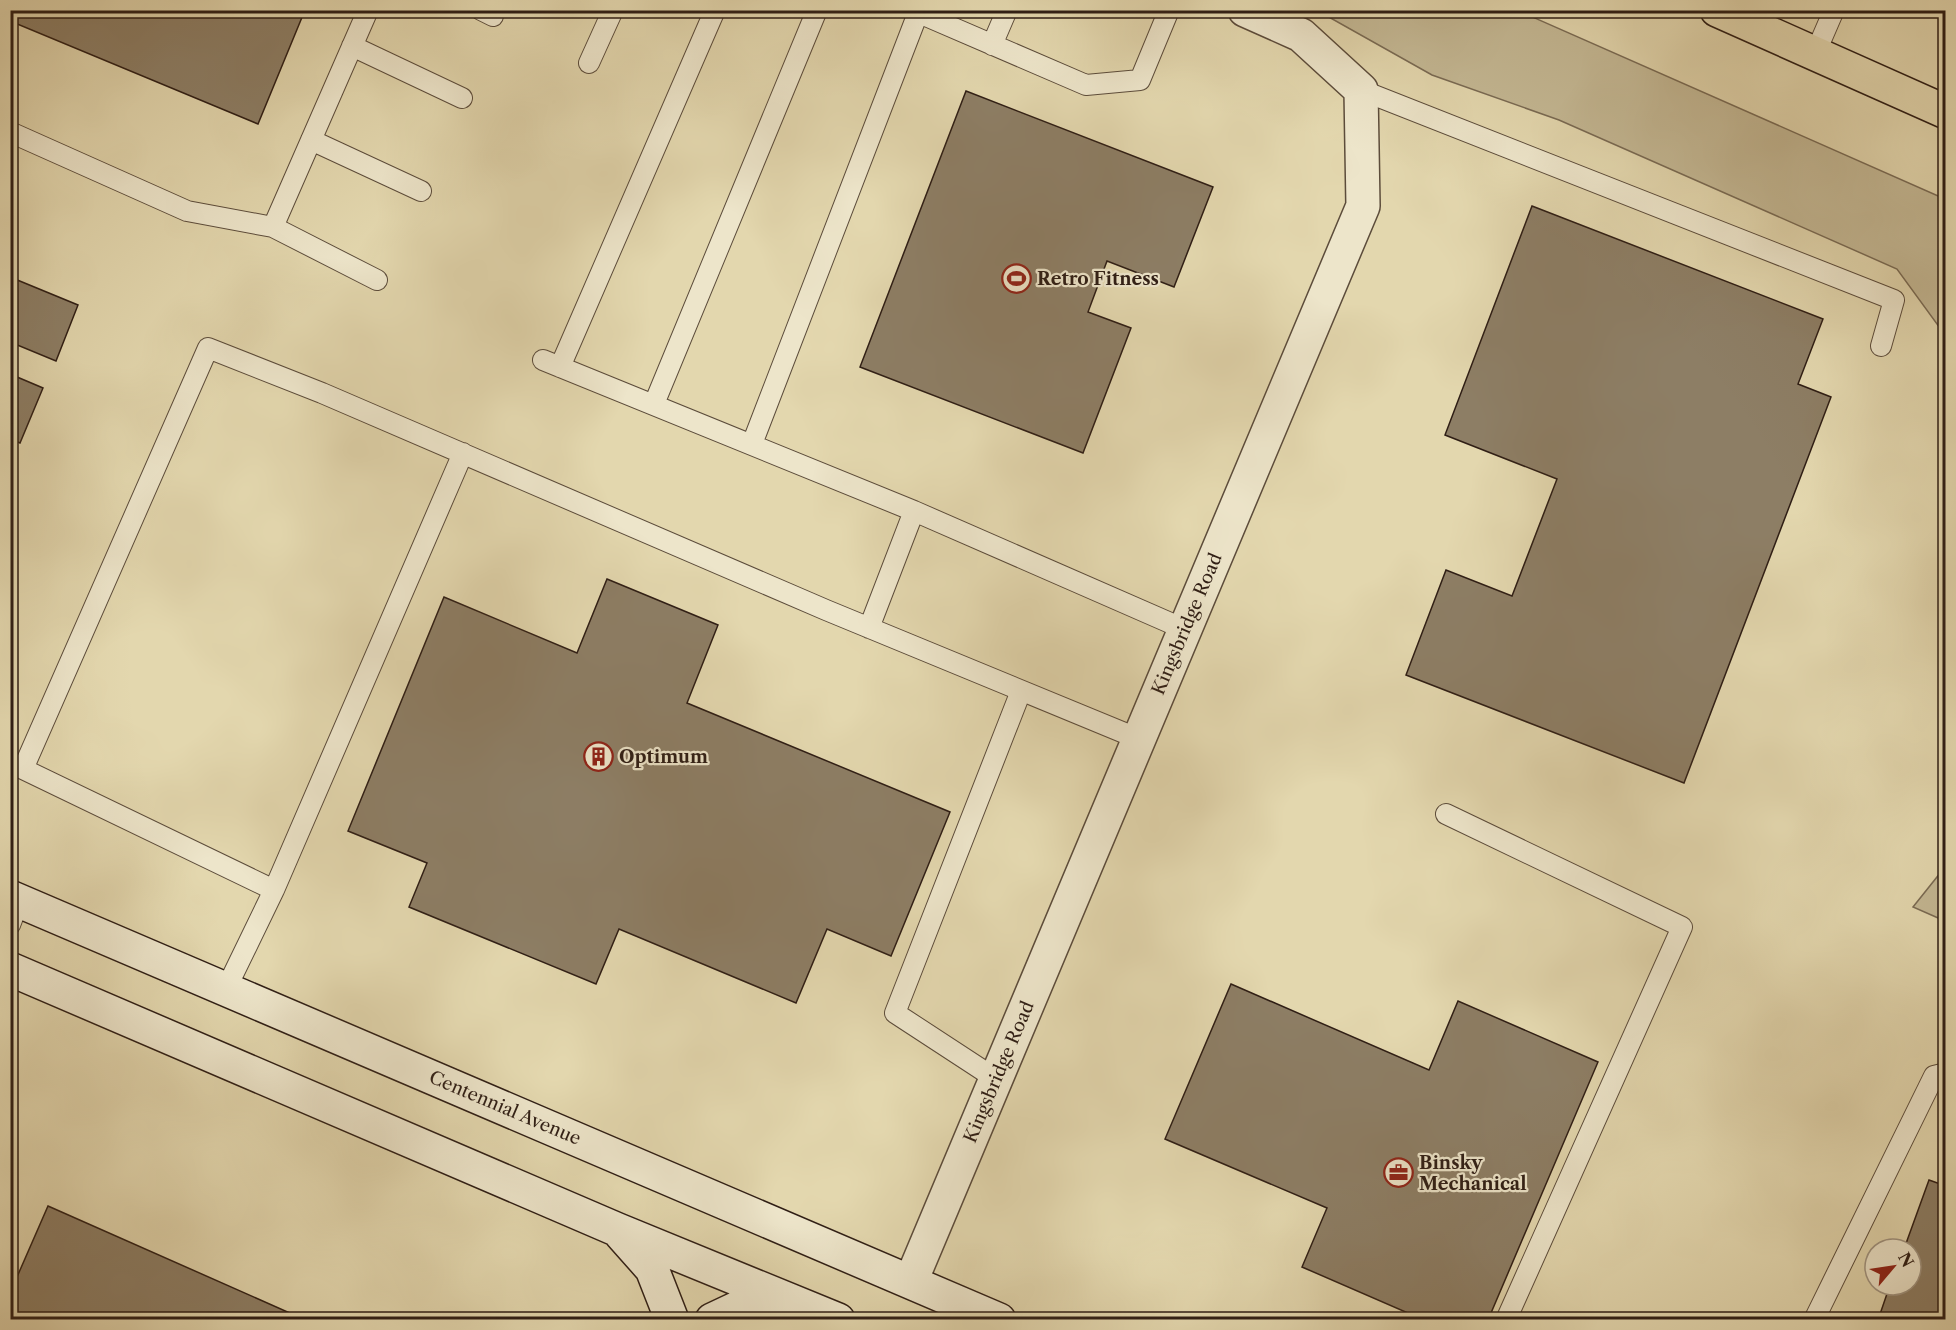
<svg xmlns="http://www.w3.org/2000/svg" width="1956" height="1330" font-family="'Libre Caslon Text',serif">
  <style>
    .green { fill: #c4b894; stroke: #7a6b54; stroke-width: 1.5 }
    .building { fill: #8d7e65; stroke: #2f1e15; stroke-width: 1.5 }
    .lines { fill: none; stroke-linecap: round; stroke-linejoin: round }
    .service-casing { stroke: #5c4c3b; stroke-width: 22 }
    .minor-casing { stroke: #5c4c3b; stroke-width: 36 }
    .secondary-casing { stroke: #2f1e15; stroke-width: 36 }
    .motorway-casing { stroke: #2f1e15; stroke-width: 36 }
    .service { stroke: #ede5ca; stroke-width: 20 }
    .minor { stroke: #ede5ca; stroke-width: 33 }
    .secondary { stroke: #ede5ca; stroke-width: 33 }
    .motorway { stroke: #e3d7ae; stroke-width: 33 }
    .labels { text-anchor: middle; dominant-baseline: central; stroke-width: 4.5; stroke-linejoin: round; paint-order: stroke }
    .poi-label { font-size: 18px; font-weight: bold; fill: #2f1e15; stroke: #ede5ca; text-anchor: start }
    .street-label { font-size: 18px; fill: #2f1e15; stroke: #ede5ca }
  </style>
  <rect width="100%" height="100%" fill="#e3d7ae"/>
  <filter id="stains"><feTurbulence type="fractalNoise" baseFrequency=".00333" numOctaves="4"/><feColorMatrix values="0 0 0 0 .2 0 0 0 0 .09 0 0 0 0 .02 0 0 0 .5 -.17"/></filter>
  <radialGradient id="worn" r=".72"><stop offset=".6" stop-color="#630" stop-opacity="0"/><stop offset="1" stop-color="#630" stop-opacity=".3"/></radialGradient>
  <path class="green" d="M1318,11H1519L1945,199V335L1897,269L1559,120L1432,75Z
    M1945,867V921L1913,907Z"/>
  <path class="building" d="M10,10H305L258,124L10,21Z
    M966,91L1213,187L1174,287L1107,261L1088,312L1131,328L1083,453L860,367Z
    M1532,206L1823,319L1798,384L1831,397L1684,783L1406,675L1446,570L1512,596L1557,479L1445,435Z
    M10,277L78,305L56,361L10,342Z
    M10,374L43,388L20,443L10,439Z
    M607,579L718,625L687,703L950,812L891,956L827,929L796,1003L619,929L596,984L409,907L427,863L348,831L444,597L577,653Z
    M1231,984L1429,1070L1458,1001L1598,1062L1488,1320H1424L1302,1267L1327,1208L1165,1139Z
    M1929,1180L1946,1186V1320H1878L1890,1285H1911V1249H1904Z
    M48,1206L299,1317L297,1320H10V1293Z"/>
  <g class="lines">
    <defs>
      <path id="service" d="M481,10L493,16
        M912,10L1086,85L1140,80L1169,10
        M992,45L1007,10
        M352,46L462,98
        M1815,54L1834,10
        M589,63L613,10
        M1361,90L1894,300L1881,346
        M10,132L187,211L273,227L368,10
        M311,140L421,191
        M273,227L377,280
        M543,360L914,511L1184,629
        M560,367L715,10
        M654,404L817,10
        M752,444L918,13
        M869,628L914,511
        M1446,814L1682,927L1506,1320
        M274,890L23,769L208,348L322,393L826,610L1139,739
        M10,925L19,901
        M226,989L274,890L463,453
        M996,1079L895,1013L1021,691
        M1814,1320L1934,1076L1946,1073"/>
      <path id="minor" d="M911,1281L1363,206L1361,90L1301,35L1245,10"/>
      <path id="secondary" d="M10,897L999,1320
        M10,969L618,1230L838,1320
        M621,1234L652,1269L672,1320
        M712,1320L746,1304L787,1301"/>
      <path id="motorway" d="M1717,10L1946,112"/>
    </defs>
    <use href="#service" class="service-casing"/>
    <use href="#minor" class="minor-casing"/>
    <use href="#secondary" class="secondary-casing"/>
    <use href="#motorway" class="motorway-casing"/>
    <use href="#service" class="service"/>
    <use href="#minor" class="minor"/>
    <use href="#secondary" class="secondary"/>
    <use href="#motorway" class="motorway"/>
  </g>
  <defs>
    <symbol id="stadium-ring" viewBox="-11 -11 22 22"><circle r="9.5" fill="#ede5ca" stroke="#8f2418" stroke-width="1.5"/><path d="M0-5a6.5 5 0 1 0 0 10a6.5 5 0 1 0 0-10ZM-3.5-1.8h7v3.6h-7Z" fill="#8f2418"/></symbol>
    <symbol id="building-ring" viewBox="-11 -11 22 22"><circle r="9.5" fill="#ede5ca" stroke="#8f2418" stroke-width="1.5"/><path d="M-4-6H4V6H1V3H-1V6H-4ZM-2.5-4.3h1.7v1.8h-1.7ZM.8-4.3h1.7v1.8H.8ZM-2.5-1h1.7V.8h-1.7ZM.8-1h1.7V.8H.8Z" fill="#8f2418"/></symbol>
    <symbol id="office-ring" viewBox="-11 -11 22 22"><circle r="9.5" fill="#ede5ca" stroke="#8f2418" stroke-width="1.5"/><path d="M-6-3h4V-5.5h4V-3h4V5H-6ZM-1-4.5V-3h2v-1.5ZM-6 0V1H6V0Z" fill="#8f2418"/></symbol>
  </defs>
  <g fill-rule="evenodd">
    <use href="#stadium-ring" x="1000" y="262" width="33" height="33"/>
    <use href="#building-ring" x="582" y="740" width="33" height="33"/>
    <use href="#office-ring" x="1382" y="1156" width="33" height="33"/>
  </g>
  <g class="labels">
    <g class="poi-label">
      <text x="1037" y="279">Retro Fitness</text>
      <text x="619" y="757">Optimum</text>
      <text x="1419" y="1163">Binsky<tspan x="1419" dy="21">Mechanical</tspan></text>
    </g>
    <g class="street-label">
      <text transform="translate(1187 624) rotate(-67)">Kingsbridge Road</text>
      <text transform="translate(999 1072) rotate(-67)">Kingsbridge Road</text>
      <text transform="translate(505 1108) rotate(23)">Centennial Avenue</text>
    </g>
  </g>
  <rect width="1956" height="1330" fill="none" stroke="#e3d7ae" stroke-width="36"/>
  <rect x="12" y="12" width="1932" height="1306" fill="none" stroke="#2f1e15" stroke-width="3"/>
  <rect x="18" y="18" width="1920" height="1294" fill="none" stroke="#2f1e15" stroke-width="1.5"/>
  <g transform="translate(1893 1267) rotate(61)"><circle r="28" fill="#ede5ca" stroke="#a19582" stroke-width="1.5"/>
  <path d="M0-4.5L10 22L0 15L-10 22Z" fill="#8f2418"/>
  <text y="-9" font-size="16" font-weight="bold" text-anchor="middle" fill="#2f1e15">N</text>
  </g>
  <rect width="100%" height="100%" filter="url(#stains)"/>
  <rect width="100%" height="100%" fill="url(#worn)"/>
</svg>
